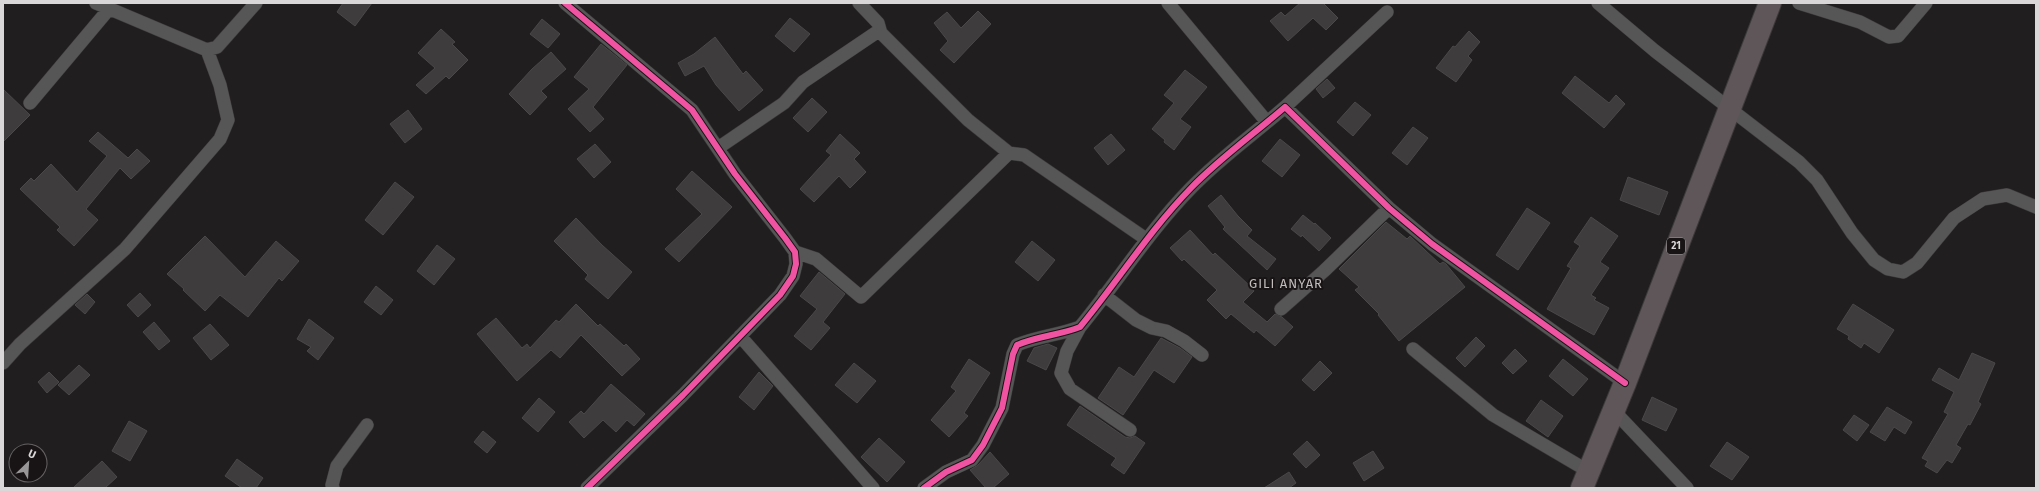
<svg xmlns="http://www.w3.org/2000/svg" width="2039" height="491" font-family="'Fira Sans',sans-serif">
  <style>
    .building { fill: #3e3c3c; stroke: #4a4849 }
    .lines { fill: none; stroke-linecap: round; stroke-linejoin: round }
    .minor-casing { stroke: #3c393a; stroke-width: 14 }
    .trunk-casing { stroke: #3c393a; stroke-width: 24 }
    .minor { stroke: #575656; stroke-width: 13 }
    .trunk { stroke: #5e5658; stroke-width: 22 }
    .cycleway-casing { stroke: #181415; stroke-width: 8 }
    .cycleway { stroke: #f153a3; stroke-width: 6 }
    .labels { text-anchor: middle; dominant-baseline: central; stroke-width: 4; stroke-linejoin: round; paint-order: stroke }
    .shield { fill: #181415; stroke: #a09c9e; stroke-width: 1 }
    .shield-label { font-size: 10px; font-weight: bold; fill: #dad7d8 }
    .quarter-label { font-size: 13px; letter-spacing: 1px; fill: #c3bdbe; stroke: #181415 }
  </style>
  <rect width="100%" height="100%" fill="#201e1f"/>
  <path class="building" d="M343,3H372L355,26L337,12Z
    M1300,3H1323L1338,18L1326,30L1313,18L1288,41L1270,21L1281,12L1285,16Z
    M978,11L991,24L954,63L940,50L948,41L934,23L947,12L961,28Z
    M790,18L810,34L794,52L775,36Z
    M542,19L560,34L548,48L530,34Z
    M441,29L455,42L452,44L468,60L449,79L446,76L426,94L416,85L435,68L418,53Z
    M1469,31L1480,42L1468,56L1472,60L1456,82L1436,68L1453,46L1455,47Z
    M715,37L743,74L746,71L763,90L739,111L716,85L704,66L685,76L678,63L694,54Z
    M601,44L627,65L593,107L604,119L590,132L568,109L589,89L574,77Z
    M551,52L566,69L541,91L547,97L530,115L509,94L532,69Z
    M1185,70L1207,87L1180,119L1191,127L1174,150L1164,142L1165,140L1152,129L1174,103L1164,95Z
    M1575,76L1609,103L1616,95L1625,104L1604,128L1562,93Z
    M1327,79L1335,88L1323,98L1316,89Z
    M3,89L30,115L3,142Z
    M812,98L827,112L808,132L793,118Z
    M1355,102L1371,115L1353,136L1337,122Z
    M408,110L422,129L405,143L390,124Z
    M1413,127L1428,138L1407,165L1392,153Z
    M98,132L128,158L137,149L150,161L131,179L120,168L86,209L98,220L74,246L57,230L60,227L20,189L31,178L34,181L51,164L77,192L107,156L89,141Z
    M840,134L860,153L854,159L866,172L850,188L839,176L814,202L800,189L831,155L826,151Z
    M1111,134L1125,150L1108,165L1094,148Z
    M1280,139L1300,155L1282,177L1262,161Z
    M595,144L611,162L594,178L577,159Z
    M692,171L732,207L679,262L665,249L702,214L676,189Z
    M1628,177L1668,192L1659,215L1620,200Z
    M395,182L414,197L383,235L365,220Z
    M1221,195L1238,216L1252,230L1247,236L1276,259L1267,270L1223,229L1225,227L1208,206Z
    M1527,208L1550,223L1518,270L1496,255Z
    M1303,215L1314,224L1315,223L1331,238L1319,251L1302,235L1301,237L1291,229Z
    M1591,217L1618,236L1600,262L1609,268L1591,295L1596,298L1594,300L1609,308L1594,335L1547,309L1571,268L1567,266L1580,246L1574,242Z
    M576,218L602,245L632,272L608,299L585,279L588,275L554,241Z
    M1386,222L1407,239L1410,236L1440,264L1443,262L1446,264L1465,287L1399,341L1378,315L1379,314L1355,290L1359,287L1339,269Z
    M1190,230L1213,255L1215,253L1252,288L1254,291L1243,302L1267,322L1275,314L1282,317L1293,327L1275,346L1256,330L1254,333L1231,314L1226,319L1207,300L1217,290L1184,259L1182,261L1170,248Z
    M205,236L245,277L276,241L299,261L282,281L279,278L248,317L220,295L205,311L183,290L184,289L167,274Z
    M1032,241L1055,260L1038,281L1015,262Z
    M437,245L455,259L434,285L417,271Z
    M819,272L845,294L823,322L830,328L811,350L794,336L817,309L800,296Z
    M376,286L393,300L381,315L364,302Z
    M140,293L151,305L138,317L127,305Z
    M87,294L95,302L85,314L75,305Z
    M576,304L598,326L600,324L624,346L626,344L640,359L622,376L581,335L560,358L551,350L517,381L477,334L496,318L522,348L527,344L530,348L556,320L559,322Z
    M1853,304L1894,330L1879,353L1864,343L1861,348L1848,339L1849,336L1837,329Z
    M309,319L334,338L318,360L307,351L311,347L297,339Z
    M154,322L170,341L159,350L143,332Z
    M210,324L229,345L211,360L193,338Z
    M1476,337L1485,346L1465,367L1456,358Z
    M1161,338L1180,348L1192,357L1174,383L1154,370L1123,415L1098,398L1119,367L1134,377Z
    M1048,344L1057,348L1046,370L1027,361L1034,348Z
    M1515,349L1527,361L1513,374L1502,363Z
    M1972,353L1995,363L1978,402L1981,404L1970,425L1968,424L1956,445L1961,448L1952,463L1947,460L1937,473L1925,466L1928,461L1922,458L1948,414L1944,412L1954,392L1932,380L1939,368L1959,380Z
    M969,359L990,373L964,413L968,416L949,437L931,420L956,391L951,387Z
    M1563,359L1588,379L1573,396L1549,376Z
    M1320,361L1332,373L1314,391L1302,380Z
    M854,363L876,381L857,403L835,385Z
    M79,365L90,375L69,395L58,385Z
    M49,372L59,382L47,393L38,382Z
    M759,372L773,386L754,410L739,397Z
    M611,384L645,414L634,426L627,420L616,432L603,420L584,438L569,422L581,411L584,414Z
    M1652,397L1677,409L1666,431L1642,420Z
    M539,398L555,412L538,432L522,418Z
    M1541,400L1563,416L1548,437L1526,421Z
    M1080,406L1125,437L1130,438L1135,436L1145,443L1124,474L1111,465L1116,458L1067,425Z
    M1887,407L1912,422L1905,434L1894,427L1885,441L1870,432Z
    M1854,415L1869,425L1857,441L1843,430Z
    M129,421L147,431L130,461L112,451Z
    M483,431L496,442L487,453L474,442Z
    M879,438L905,462L887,482L861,457Z
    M1307,441L1320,455L1306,468L1293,454Z
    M1727,442L1749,457L1732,480L1710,466Z
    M1373,451L1384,468L1364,481L1353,463Z
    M990,452L1009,474L993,488H986L970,470L978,465Z
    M237,459L263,478L256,488H242L225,476Z
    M102,461L117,477L105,488H73Z
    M1289,472L1296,483L1289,488H1264Z"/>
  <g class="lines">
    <defs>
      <path id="minor" d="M96,3L207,50L217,47L256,3
        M565,3L692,110L735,174L785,238L795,252L796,264L793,276L780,295L683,395L587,488
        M1168,3L1267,122
        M1598,3L1655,51L1799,162L1817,180L1852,233L1874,260L1888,269L1903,272L1917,263L1954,218L1983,199L2007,195L2036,207
        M1799,3L1860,22L1889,37L1898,36L1926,3
        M879,31L968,120L1009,153L1024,155L1146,239
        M30,103L109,9
        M1285,107L1387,12
        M718,148L784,103L803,82L880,30L878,23L859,3
        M795,252L816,259L861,297L1009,153
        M1104,295L1136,320L1152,328L1166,331L1184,341L1202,355
        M1281,309L1324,271L1389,208
        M1080,327L1067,351L1061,373L1070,389L1130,430
        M740,336L873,488
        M1413,349L1493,415L1588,471
        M3,363L20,344L125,249L220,139L228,120L220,85L207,50
        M1614,411L1687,488
        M333,488L332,485L337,466L367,425
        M924,488L946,472L972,460L983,445L1002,408L1013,354L1017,345C1038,336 1060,335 1080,327C1118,281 1149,231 1191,188C1220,158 1254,134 1285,107L1389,208L1432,244L1625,383"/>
      <path id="trunk" d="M1582,488L1625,383L1770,3"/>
    </defs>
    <use href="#minor" class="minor-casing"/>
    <use href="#trunk" class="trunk-casing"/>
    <use href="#minor" class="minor"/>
    <use href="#trunk" class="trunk"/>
    <defs>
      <path id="cycleway" d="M565,3L692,110L735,174L785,238L795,252L796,264L793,276L780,295L683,395L587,488
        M924,488L946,472L972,460L983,445L1002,408L1013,354L1017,345C1038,336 1060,335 1080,327C1118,281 1149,231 1191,188C1220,158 1254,134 1285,107L1389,208L1432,244L1625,383"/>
    </defs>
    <use href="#cycleway" class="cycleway-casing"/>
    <use href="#cycleway" class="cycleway"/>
  </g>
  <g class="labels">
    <rect class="shield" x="1667" y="238" width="18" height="16" rx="3"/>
    <g class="shield-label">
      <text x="1676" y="246">21</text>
    </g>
    <g class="quarter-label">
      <text x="1286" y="283">GILI ANYAR</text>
    </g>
  </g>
  <rect width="2039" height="491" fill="none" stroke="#dad7d8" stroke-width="8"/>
  <g transform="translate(28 463) rotate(25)"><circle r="19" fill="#181415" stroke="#666263"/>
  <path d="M0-3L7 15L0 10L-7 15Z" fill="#999697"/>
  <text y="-6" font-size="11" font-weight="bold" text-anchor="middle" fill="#dad7d8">U</text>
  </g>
</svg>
